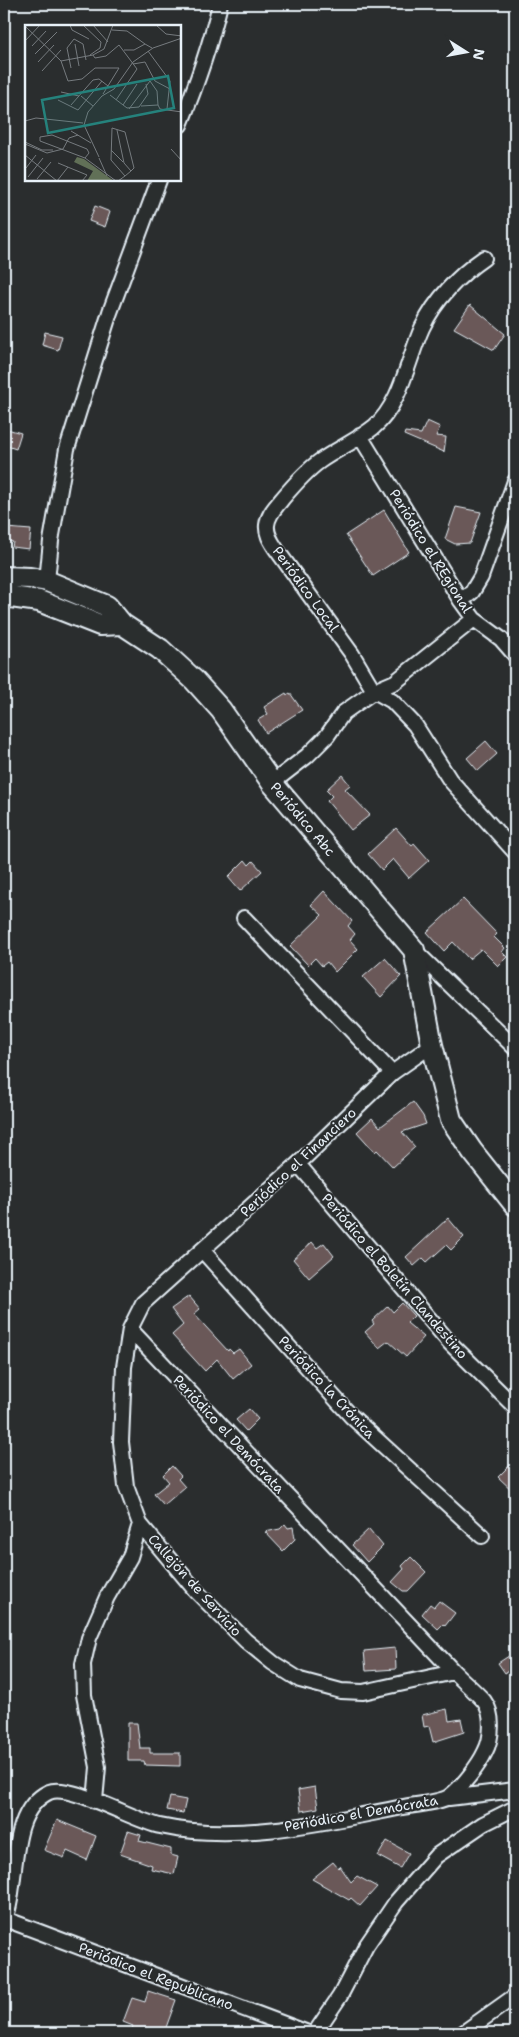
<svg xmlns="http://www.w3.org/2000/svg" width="519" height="2037" font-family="'Shantell Sans',sans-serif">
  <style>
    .building { fill: #6a5858; stroke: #e8f1f8 }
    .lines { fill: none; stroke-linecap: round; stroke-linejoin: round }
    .street-casing { stroke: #e8f1f8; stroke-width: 18 }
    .secondary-casing { stroke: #e8f1f8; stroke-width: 24 }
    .street { stroke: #2a2d2e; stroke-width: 14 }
    .secondary { stroke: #2a2d2e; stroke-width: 20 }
    .labels { text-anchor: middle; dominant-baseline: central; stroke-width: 4; stroke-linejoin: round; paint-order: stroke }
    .street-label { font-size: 14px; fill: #e8f1f8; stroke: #2a2d2e }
    .inset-road { fill: none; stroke: #767b7f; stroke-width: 1 }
    .view { fill: #25827c; fill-opacity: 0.15; stroke: #25827c; stroke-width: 2.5 }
    .inset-edge { fill: none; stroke: #e8f1f8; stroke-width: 2.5 }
  </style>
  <rect width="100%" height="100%" fill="#2a2d2e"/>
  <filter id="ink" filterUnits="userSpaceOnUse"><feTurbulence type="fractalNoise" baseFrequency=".02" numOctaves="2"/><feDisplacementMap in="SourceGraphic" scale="10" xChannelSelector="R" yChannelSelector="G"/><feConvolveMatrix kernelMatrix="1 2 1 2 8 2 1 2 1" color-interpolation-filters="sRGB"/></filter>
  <g filter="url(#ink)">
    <path class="building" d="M95,206L110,212L105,227L89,221Z
      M470,305L505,334L494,350L454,328Z
      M45,332L62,336L58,350L42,345Z
      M427,421L440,427L436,436L446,437L444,452L404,435L405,432L421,434Z
      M7,429L21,433L16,449L4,445Z
      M456,507L481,512L470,543L455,544L445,539Z
      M384,510L409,552L373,576L346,535Z
      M6,528L31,530L29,549L12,547L13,542L5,541Z
      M286,693L287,695L290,693L302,710L266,733L258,720L268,714L264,707Z
      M486,741L497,754L478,771L467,758Z
      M342,775L350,785L345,789L370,815L351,830L327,801L332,796L326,790Z
      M396,828L412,846L414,843L429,860L409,878L393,859L382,870L368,854Z
      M245,860L249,865L253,861L262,871L240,891L228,877Z
      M324,891L352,921L348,926L355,934L350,940L358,949L335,972L327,962L322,966L315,958L308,965L290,946L322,915L311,905Z
      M463,899L497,934L494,937L505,948L502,952L507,957L498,966L481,949L469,959L453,942L444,951L427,932Z
      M385,958L401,976L381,997L363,977Z
      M413,1102L423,1116L426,1124L402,1132L415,1147L393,1167L377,1150L375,1152L357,1132L372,1118L380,1127Z
      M448,1218L464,1237L451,1250L446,1245L427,1262L423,1258L414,1266L406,1257Z
      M312,1242L317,1248L324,1243L334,1256L309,1278L293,1259Z
      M189,1296L200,1309L194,1314L228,1351L229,1349L233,1353L239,1349L251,1364L233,1379L217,1359L205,1371L172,1335L183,1325L171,1309Z
      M402,1303L414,1316L407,1323L424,1337L406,1357L388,1341L379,1348L365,1332L374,1324L372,1321L388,1306L393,1312Z
      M249,1409L258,1419L246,1431L236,1420Z
      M515,1460V1493L498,1477Z
      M172,1466L181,1476L178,1479L185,1487L164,1505L154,1494L169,1482L163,1475Z
      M285,1524L288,1528L293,1527L295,1539L283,1551L265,1532L280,1529Z
      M369,1529L383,1546L367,1562L352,1545Z
      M411,1557L426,1572L408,1591H403L392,1582L404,1569L402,1566Z
      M439,1601L455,1613L445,1626L443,1624L438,1629L422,1614L430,1604L434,1607Z
      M395,1648L396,1669L366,1671L364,1651Z
      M515,1652V1667L505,1673L498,1663Z
      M447,1709L449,1721L461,1719L464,1732L433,1742L429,1726L424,1727L422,1715Z
      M128,1723H137L140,1748H150V1753H180V1766L145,1765L144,1761H128Z
      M315,1787L318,1808L301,1811L298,1790Z
      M170,1797L186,1800L183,1813L167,1810Z
      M57,1820L96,1836L87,1860L67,1851L64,1858L44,1850Z
      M128,1831L141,1835L139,1841L171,1849V1855L178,1857L174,1874L151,1869L152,1865L120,1854Z
      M387,1841L409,1853L400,1868L378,1856Z
      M333,1862L338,1868L340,1866L351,1882L357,1876L377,1887L360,1906L351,1898L349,1900L312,1879Z
      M148,1991L176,2000L164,2033H131L133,2026L123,2022L132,1998L145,2002Z"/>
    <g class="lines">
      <defs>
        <path id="street" d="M180,125C196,86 210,46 220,4
          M484,258C459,275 435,300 422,328C408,359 401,404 374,427C358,440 337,449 320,461C306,471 293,486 282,499C276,507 268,514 267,525C266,534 271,541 276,549L352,654L374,691L392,701L415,725L450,780L515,852
          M360,436L461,601L474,619L501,639L515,655
          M47,581L51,541L67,449L110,312L159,180
          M461,601L472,592L481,577L515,481
          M272,783L307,756L327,736L343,713L374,691L395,682L474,619
          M244,918L392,1073L432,1045
          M414,950L515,1048
          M392,1073L298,1164L143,1303L130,1329L124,1367L121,1442L126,1486L140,1524L196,1591L246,1641L273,1663L300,1680L341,1691L363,1692L454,1672
          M298,1164L450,1343L515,1407
          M202,1250L351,1416L482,1536
          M449,1798L515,1790
          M95,1801L98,1767L84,1695L83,1664L89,1638L107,1597L130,1557L140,1524
          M5,1919L308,2033
          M4,1922C20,1883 6,1812 49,1792C70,1783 135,1821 160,1826C237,1843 326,1822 403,1807C413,1805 443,1802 450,1796C462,1787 479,1765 485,1752C492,1739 494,1714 484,1701C475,1691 464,1682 454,1672L130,1329
          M315,2033L340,1996L366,1946L396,1902L436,1856L483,1824L515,1808
          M463,2033L515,1996"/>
        <path id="secondary" d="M4,577L30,578L47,581L107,606L122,624L160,649L194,680L221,710L272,783L414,950L432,1045L451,1120L472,1151L515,1205
          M4,596L39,601L100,625L122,624"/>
      </defs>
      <use href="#street" class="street-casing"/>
      <use href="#secondary" class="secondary-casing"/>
      <use href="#street" class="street"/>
      <use href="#secondary" class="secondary"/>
    </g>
  </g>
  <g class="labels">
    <g class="street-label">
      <text transform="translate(431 551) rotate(58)">Periódico el REgional</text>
      <text transform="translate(306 589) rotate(54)">Periódico Local</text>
      <text transform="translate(303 819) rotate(50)">Periódico Abc</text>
      <text transform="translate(298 1162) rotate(-43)">Periódico el Financiero</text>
      <text transform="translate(395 1276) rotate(49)">Periódico el Boletín Clandestino</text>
      <text transform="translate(327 1387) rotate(47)">Periódico la Crónica</text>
      <text transform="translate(229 1434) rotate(47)">Periódico el Demócrata</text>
      <text transform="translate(195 1585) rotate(48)">Callejón de Servicio</text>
      <text transform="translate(361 1813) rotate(-10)">Periódico el Demócrata</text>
      <text transform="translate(156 1976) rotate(21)">Periódico el Republicano</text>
    </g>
  </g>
  <g transform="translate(25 25)">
    <rect width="156" height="156" fill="#2a2d2e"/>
    <path d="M52,132L59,134L89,156H62L68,146L49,137Z" fill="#617057"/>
    <path class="inset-road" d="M45,0L47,5L64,14M58,0L76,17L75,23L65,30M68,0L83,17M131,0L141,9L157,11M0,1L36,36L43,56L57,54L70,43H94M87,5L102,6L120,19M0,16L15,0M50,19L54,41M7,21L21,6M99,25H109L120,19L127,23M123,26L145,56L142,84M10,29L32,7M68,30L70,33L81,31L94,20L112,44L91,75M36,36L68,30L79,24L88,0M13,37L29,20M108,39L120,37L130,56L145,64M46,43L42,23L49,14L58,19L61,35M17,46L36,25M36,67L54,71M78,69L94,43M85,70L102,83L114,82L123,69L121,59M56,71L68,81M33,75L53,85L77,56M46,80L68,55L74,54L83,61M98,80L112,59M133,80L135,84L157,87M116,81L133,80M104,84L125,56L132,66L133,80M0,96L11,93L58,98M92,105L99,138L106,146M46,106L66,118M0,117L17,125H28M0,119L22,128L38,124L44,113L53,110M146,124L157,136M86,125L98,137M0,130L32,156M74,132L59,100L63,87L77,71L89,64L108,37L128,23L157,13M60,133L64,128L62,124L27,110L15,112V116L60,133L91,156M74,133L82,151M33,138L62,150L57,156M1,143L11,130M3,152L18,133M12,154L26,137M32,156L43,142M93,156L100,151L106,146L109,143L100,107L87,103L86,135L100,151"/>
    <path class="view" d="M143,51L149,83L23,108L17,75Z"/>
    <rect width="156" height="156" class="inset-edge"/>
  </g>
  <rect width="519" height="2037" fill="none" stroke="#2a2d2e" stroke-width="20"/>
  <rect x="10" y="10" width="499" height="2017" fill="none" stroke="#e8f1f8" stroke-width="2" filter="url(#ink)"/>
  <g transform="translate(466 52) rotate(101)" stroke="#2a2d2e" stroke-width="4" paint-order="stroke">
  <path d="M0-4L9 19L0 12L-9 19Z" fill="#e8f1f8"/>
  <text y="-8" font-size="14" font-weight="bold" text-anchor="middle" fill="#e8f1f8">N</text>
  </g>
</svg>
